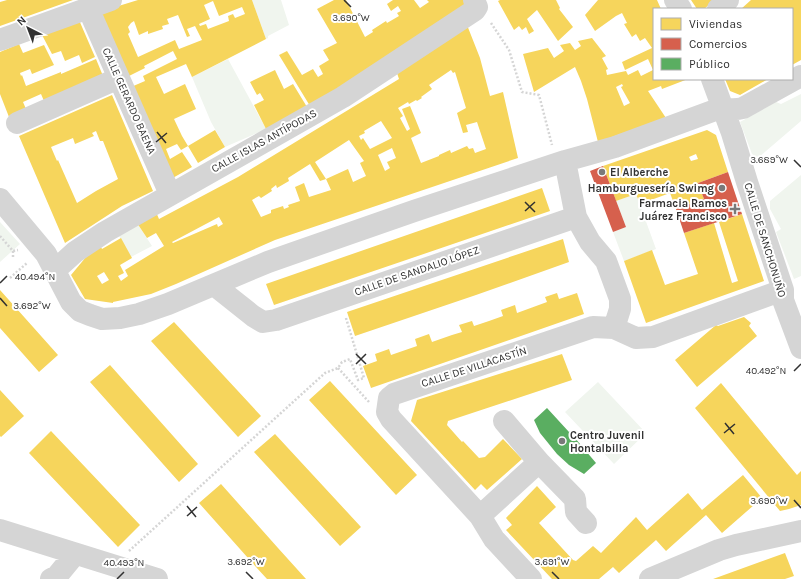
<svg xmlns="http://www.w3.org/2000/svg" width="801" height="579" font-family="Karla,sans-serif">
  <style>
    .green { fill: #f0f5ee }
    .homes { fill: #f6d55c; fill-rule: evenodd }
    .shops { fill: #d6604d }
    .public { fill: #5aae61 }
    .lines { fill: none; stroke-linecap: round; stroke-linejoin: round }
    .path { stroke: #d5d5d5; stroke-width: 2.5; stroke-dasharray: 2 2; stroke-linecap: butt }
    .minor { stroke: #d5d5d5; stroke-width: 22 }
    .ticks { fill: none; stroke: #313131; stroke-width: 1.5 }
    .poi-dot { fill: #797979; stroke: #fff; stroke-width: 1.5 }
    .labels { text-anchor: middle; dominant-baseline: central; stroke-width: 4; stroke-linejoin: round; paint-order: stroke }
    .street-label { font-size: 11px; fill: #313131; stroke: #fff }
    .poi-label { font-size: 11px; font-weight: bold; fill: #313131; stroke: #fff; text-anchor: start }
    .ticks-label { font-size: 10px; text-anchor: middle; fill: #313131; stroke: #fff; stroke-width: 4; stroke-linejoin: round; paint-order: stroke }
  </style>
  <rect width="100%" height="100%" fill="#fff"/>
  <path class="green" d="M252,0H281L289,25L268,36V38L266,39Z
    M228,59L266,129L225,147L211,122L192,77Z
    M801,94V121L758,158L752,154L740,122L776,102L781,104Z
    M801,175V276L794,279L776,232L781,229L770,209V201Z
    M636,194L656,249L624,261L613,232L626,227L616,201Z
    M0,222L20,244L0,262Z
    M137,223L152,246L131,257L118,234Z
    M598,382L646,433L614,464L565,412Z"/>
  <path class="homes" d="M7,0H73L0,26V2Z
    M138,0H252L266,39L192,77L186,64L156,77L164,94L185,84L196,109L174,119L182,136L188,146L181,150L177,144L166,149L170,159L182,152L192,167L171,179L131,87L145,81L143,76L177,59L173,51L144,66L145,68L127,77L99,12ZM213,1L219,16L242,7L245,14L235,18L233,14L228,16L229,21L208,29L206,24L200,26L199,24L210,19L204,5ZM178,15L187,37L190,36L187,29L195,26L202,40L179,49L175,40L138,57L128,34L130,32L128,27L131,23L134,21L139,35L148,31V34L163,29L162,26L169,24L167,19Z
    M334,0H346L365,37L373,32L372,30L386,21L387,23L399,16L397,13L401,11L398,6L391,11L387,4L393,0H414L420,8L429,2L427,0H463L469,7L310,106L279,55L287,51L302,75L313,69L318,77L323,74L319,66L329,60L323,50L337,43L317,9Z
    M500,0H556L560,8L559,9L573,27L558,41L537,10L527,19L534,31L529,34L526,27L522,30L519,26L514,30L498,1Z
    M598,0H657L661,9H654V79H688L662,89L661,86L648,91L666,118L598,142L587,99L581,81L575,67L534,92L523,54L548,48L554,58L564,51L560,45L570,43L575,50L581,46L578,41L592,38L606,56L602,58L608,69L606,70L607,75L626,71L628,75L638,70L641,76L653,70L648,59L625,70L622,62L652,48L645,38L640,41L636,34L632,37L624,24L627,23L622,13L616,16L595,31L585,15ZM622,84L623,86L621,87L630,103L624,106L616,87Z
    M691,0H715L704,9H697Z
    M751,0H801V60L792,65V9H741Z
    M79,20L95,57L82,63L79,55L65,61L61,51L52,54L42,35Z
    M467,25L480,58L490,96L503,92L518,158L275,240L176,284L151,294L113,302V303L85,299L71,275L86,257L100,245L102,249L121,238L132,258L120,265L124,273L118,276L121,281L128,276L125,270L164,246L156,233L147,238L137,223L156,212L159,219L238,177L399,79L397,73ZM451,70L453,73L455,72L466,108L457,113L463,133L468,132L466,125L477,122L486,149L475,153L473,148L469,149L467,146L451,153L450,150L439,155V156L421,163L411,138L421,133L410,106L402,109L410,129L407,131L400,118L403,116L398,108L408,102L409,104L416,100L417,101L422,98L421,97L432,89L429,85ZM381,121L392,138L370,149L363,138L361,140L359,136L365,133L364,131ZM349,140L364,161L360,163L366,176L353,182L348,169L326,179L331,190L309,197L304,183L295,187L300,201L288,205L289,207L284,209L283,206L271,210V213L261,217L252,200L259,196L261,198L272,191L271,189L276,185L277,188L289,181L288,178L310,164L320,181L326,179L315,162ZM392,148L396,158L387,162L390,168L385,171L378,155ZM219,217L223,224L218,227L217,224L173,243L172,242ZM104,272L109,280L102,284L97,276Z
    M19,44L23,53L44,45L54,65L32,74L30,69L20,73L21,76L22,75L26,86L61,72V74L96,59L103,76L44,101L41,94L23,102L26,109L9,117L0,94V52Z
    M275,70L284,89L293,84L307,107L266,129L254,105L264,100L260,93L257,95L250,82Z
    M725,79H768L740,95L730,91Z
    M112,95L153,191L122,206L65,243L19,136ZM96,131L100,141H103L118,179L96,191L77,203L58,160L57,161L51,147L73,138L75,144L94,136L92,133Z
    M215,130L225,147L198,163L188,146Z
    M707,130L716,135L728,172L698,183L704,199L676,209L670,193L640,204L636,194L616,201L603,166ZM696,154L698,159L691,161L689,157Z
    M542,188L550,211L274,305L266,284Z
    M742,214L764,281L646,323L624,261L652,250L665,285L698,274L684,233L714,223L732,283L738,281L719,222Z
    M563,239L569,262L476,295L355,336L347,312Z
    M0,290L58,355L39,372L0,328Z
    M557,293L559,299L577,293L584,314L371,388L363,366L377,361L375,354L389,349L391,355L417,346L415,339L429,334L432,342L452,335L462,332L459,325L472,321L474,326L489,321L503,316L501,310L515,305L517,313L547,302L545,297Z
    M744,317L751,323L749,326L757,336L697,387L675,360L716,325L718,326Z
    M174,322L261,416L238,437L151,341Z
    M562,354L572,380L448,421L447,425L462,442L463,441L479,458L485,457L503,439L522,459L487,490L481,484L475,490L411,421L417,400Z
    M110,365L198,464L179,482L90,382Z
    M330,381L417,475L396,495L309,400Z
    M721,383L797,475L801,471V505L789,509L780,511L695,408Z
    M0,390L24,416L1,437L0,436Z
    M51,431L140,525L118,547L29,453Z
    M275,434L361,527L340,546L254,452Z
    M743,475L762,498L722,533L706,515L666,551L656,540L619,573L613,567L599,579H552L506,530L512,525L506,518L537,486L556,507L539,523L573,560L576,561L593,546L601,553L636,517L647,530L688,493L702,510Z
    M221,484L278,548L306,579H267L256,567L199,503Z
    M785,553L794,576L785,579H713Z"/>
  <path class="shops" d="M603,166L626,227L613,232L590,171Z
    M728,172L742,214L684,233L676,209L704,199L698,183Z"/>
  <path class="public" d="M547,408L569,432L572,430L578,436L575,438L596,463L584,474L569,465L557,454L540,433L534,420Z"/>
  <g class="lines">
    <path class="path" d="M491,23L509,50L522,92L539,95L552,145
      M0,236L13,251L18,250
      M13,257V251
      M10,278L27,263
      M338,368L369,402
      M129,551L325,373L338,368L342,362L350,359L358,380L364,378L346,318"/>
    <path class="minor" d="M675,0L681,9
      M88,8L170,194
      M718,9L728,0
      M0,40L111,0
      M712,79L732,133L747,182L783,290V300L801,348
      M17,123L119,78
      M0,199L46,254L71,302L80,311L90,315L102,319L120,318L139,314L168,304L268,262L414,211L565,161L615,147L718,109C727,108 733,111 743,108L801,76
      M576,217L590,242L606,261L620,299V309L614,328
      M54,271L75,252L105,232L343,97L475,10L477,7L474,0
      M214,285L253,316L263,322L276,320L576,217L565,161
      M504,421L539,462L575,499L576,512L586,523
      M480,516L539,462
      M0,530L157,579
      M51,579L57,576L75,554
      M531,579L494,539L480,516L391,419L387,412L389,398L394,394L593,327L614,328L636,338L653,337L783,290
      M650,579L719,550L736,545L801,531"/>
  </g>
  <path class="ticks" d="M344,0L351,7M157,132L166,143M156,142L167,133M794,160L801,167M525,202L535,212M525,211L535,202M0,283L7,276M0,298L7,306M356,354L366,364M356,364L366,354M794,371L801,364M725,423L734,434M724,433L735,424M794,500L801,508M187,506L196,517M187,516L197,507M246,572L253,579M552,572L559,579M117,579L124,572"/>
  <g class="poi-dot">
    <circle cx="602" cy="172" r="4"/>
    <circle cx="722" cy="188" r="4"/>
    <path d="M733 203h4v4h4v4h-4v4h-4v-4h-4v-4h4z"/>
    <circle cx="562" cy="441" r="4"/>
  </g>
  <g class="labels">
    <g class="street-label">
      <text transform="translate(129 101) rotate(66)">CALLE GERARDO BAENA</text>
      <text transform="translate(264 141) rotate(-29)">CALLE ISLAS ANTÍPODAS</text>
      <text transform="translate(765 240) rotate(73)">CALLE DE SANCHONUÑO</text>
      <text transform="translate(417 271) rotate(-19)">CALLE DE SANDALIO LÓPEZ</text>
      <text transform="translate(474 367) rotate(-18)">CALLE DE VILLACASTÍN</text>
    </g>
    <g class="poi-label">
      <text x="610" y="172">El Alberche</text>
      <text x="714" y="188" text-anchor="end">Hamburguesería Swimg</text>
      <text x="727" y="203" text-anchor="end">Farmacia Ramos<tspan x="727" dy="13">Juárez Francisco</tspan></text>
      <text x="570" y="435">Centro Juvenil<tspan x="570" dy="13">Hontalbilla</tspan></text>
    </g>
  </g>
  <g class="ticks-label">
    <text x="351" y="21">3.690°W</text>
    <text x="769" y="163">3.689°W</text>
    <text x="35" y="280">40.494°N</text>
    <text x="32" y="309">3.692°W</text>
    <text x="766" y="374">40.492°N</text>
    <text x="769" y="504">3.690°W</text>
    <text x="246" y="565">3.692°W</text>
    <text x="552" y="565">3.691°W</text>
    <text x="124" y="566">40.493°N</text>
  </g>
  <rect x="653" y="8" width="140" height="72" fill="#ffffff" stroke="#adadad"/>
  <rect x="661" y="18" width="20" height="12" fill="#f6d55c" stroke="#adadad"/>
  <text x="689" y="28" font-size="12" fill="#313131">Viviendas</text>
  <rect x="661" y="38" width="20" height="12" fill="#d6604d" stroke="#adadad"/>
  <text x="689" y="48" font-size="12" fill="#313131">Comercios</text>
  <rect x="661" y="58" width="20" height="12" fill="#5aae61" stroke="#adadad"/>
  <text x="689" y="68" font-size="12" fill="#313131">Público</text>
  <g transform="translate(28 28) rotate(318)" stroke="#ffffff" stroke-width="3" paint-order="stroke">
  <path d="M0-3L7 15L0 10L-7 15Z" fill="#313131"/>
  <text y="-6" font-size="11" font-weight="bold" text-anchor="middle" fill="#313131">N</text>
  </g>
</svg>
